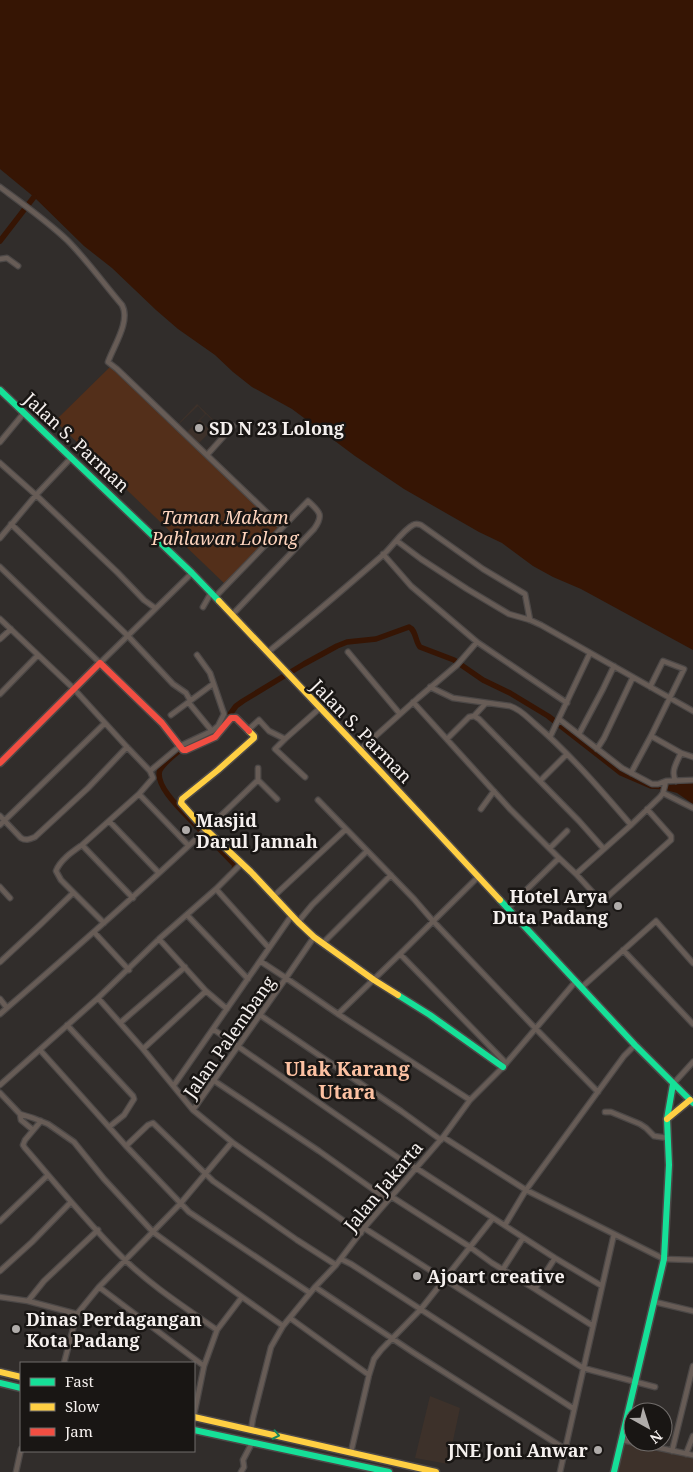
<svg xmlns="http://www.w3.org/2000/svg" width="693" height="1472" font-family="'Noto Serif',serif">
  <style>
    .built { fill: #3d312a; fill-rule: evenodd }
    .green { fill: #532f1a }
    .water { fill: #361504 }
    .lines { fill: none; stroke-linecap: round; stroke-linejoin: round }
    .canal { stroke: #361504; stroke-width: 5.5 }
    .street-casing { stroke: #4c4847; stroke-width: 7 }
    .fast-casing { stroke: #4c4847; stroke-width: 9 }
    .slow-casing { stroke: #4c4847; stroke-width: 9 }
    .jam-casing { stroke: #4c4847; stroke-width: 9 }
    .street { stroke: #675c56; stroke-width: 4.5 }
    .fast { stroke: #16e098; stroke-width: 6 }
    .slow { stroke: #ffcf43; stroke-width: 6 }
    .jam { stroke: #f24e42; stroke-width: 6 }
    .oneway { stroke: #17855d }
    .poi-dot { fill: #b0acaa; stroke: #191614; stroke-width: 2 }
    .labels { text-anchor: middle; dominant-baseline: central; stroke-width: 5; stroke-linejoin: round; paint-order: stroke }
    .poi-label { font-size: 18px; font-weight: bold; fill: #f5f0ee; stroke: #191614; text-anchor: start }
    .street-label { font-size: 18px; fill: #f5f0ee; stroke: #191614 }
    .park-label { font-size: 18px; font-style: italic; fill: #fed4bd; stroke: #191614 }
    .quarter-label { font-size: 20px; font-weight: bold; fill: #fcc1a2; stroke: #191614 }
  </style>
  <rect width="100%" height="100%" fill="#312d2b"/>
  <path class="built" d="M197,404L226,432L207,452L178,424ZM198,406L205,414L187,432L179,424ZM206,414L224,432L206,450L199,443L211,431L200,420Z
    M430,1396L460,1408L448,1464L415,1458Z
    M624,1439L693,1452V1472H618Z"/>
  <path class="green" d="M112,365L282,526L226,585L55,421Z"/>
  <path class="water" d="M0,0H693V650L581,589L553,577L533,566L502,543L479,532L404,489L355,456L292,409L252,387L233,372L215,355L178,329L156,310L112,268L84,246L34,197L0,169Z
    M693,783V804L677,793L666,790L669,785Z"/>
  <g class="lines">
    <path class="canal" d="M0,241L34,197
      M225,721L236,706L243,701L304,664L337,646L347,642L376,639L409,627C416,630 415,641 420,647L454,660L483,680L510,693L548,716L621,773L651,786L668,787
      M200,830C190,818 153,787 160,770C163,764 179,750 186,746C193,742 200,740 207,737
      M208,837L235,865L234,870L231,873"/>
    <defs>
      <path id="street" d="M0,187C23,204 47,221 67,240C87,260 104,284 122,305C131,321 113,347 108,362L117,369L282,527
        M0,259L7,258L18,266
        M0,442L24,413
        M207,455L233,426
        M0,463L36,495L117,572L144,600L155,608
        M11,524L128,636L173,684L186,693L190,700L189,703L212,731
        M0,538L36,495L71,458
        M397,541L421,559L467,589L509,614L530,620L541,625L693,711
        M383,554L411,586L477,642L567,703
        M0,567L100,663L192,573
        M215,597L308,501C320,512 324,515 314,529L232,615
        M203,607L211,593
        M0,619L74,689L127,747L150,771L153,778L139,794L188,845
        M0,639L11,629
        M268,652C307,621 345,588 383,555C392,547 403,530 413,525C416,523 418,524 421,525L483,569L525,594L530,620
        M348,652L400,714
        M430,687L453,698L510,706C520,709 527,717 535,724C570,754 601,790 631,825
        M650,687L663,661L684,669L651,736
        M0,694L38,655
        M413,702L510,809L559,858L576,874L599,899L606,898L671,840V836L647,809
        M171,715L213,684
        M474,716L486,703
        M559,719L622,768L652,784H658L666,781L693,780
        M248,730L259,720L269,731L285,739L320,708
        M579,734L603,689L614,666
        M550,737L590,653
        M285,739L275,749L305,777
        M447,739L469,717L474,716L479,719L579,821L603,848
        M597,749L604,738L633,677
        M360,750L418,698L457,665L477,642
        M150,771L180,746L212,731L218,726L224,714L210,673L197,655
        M631,773L651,736L681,753L693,757
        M258,780L277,799
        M540,781L567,754
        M676,781C670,772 677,762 681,753
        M663,793L693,808
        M318,800L414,899L433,921L535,1028L598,1092
        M481,809L494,791
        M0,816L21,838C26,841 30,839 35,837L88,788L127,747
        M109,821L159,873
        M0,825L105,723
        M82,845C72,852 60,860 56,871L61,880L104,923
        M550,848L567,831
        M576,874L631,825L660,797L663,793L666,781
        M0,887L10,898
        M216,889L269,948
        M274,896L346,829
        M133,898L82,845L139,794
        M508,908L559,858
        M187,915L248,979
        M298,922L312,905L367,851
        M94,932L129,970
        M159,939L206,991L227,1009
        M323,943L391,875
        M623,950L693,1024
        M400,954L506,1063
        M260,961L286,978L314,937
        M0,962L41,924L73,893
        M582,987L656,921L693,963
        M98,998L143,1049L193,1110
        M0,999L7,1008
        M0,1014C88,938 175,861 258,780V768
        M338,1014L470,1100
        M260,1015L401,1111L441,1140
        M120,1023L185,967
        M67,1025L133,1096L134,1099L124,1115L109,1127
        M213,1029L400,1159L416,1168L555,1258L602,1286
        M143,1049L206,991
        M40,1050L126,1146L189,1212L310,1293
        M213,1080L319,1151L388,1200
        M673,1084L693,1062
        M0,1085L98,998L159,939L216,889L242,863
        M174,1085L292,915
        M0,1093L20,1114L21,1120L33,1130
        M605,1112H611L640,1124L646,1128L654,1136L667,1138
        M20,1114L33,1118L48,1124L74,1142L104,1179L153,1232L242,1297L283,1326
        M41,1121L25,1140L23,1145L25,1148C58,1186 89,1225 125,1260C153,1287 186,1308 217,1330
        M443,1137L526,1190L664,1259L693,1260
        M126,1146L148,1125L153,1123L213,1181L297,1240L336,1265
        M392,1197L470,1247L492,1263L535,1289L593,1326
        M0,1221L48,1175
        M505,1225L526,1190L624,1056L635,1045
        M364,1228L583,1368L655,1387
        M361,1233L232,1142L193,1110L286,978L338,1014L400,954L479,876
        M341,1259L351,1264L574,1409
        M503,1269L523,1238
        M0,1271L32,1242L71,1202
        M99,1287L204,1366
        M315,1287L414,1353L565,1449
        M535,1289L555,1258
        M0,1297L28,1301L77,1314
        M28,1301L44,1281L98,1230
        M655,1302L693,1311
        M290,1318L369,1375
        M64,1363L77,1314L99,1287L180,1204L232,1142
        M194,1415L204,1366L217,1330L242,1297
        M251,1430L253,1418L271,1347L283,1326L315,1287L336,1265L364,1228L443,1137L470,1100L503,1067L576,981
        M622,1440L693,1455
        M672,1451L693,1366
        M351,1452L369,1375L374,1359L381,1350L421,1309L493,1218
        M686,1454L693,1436
        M16,1472L21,1449
        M241,1472L244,1467L243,1460L252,1443
        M560,1472L614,1234"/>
      <path id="fast" d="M0,390L192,573L219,601
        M500,900L635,1045L693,1103
        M398,995L430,1015L503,1067
        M0,1383L21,1388
        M194,1430L389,1472
        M614,1472L664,1259L669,1165L667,1119L673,1084"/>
      <path id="slow" d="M219,601L381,772L500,900
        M249,731L254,736V738L218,770L182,799L181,803L198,822L251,872L298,922L314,937L374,980L398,995
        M667,1119L690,1100
        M0,1372L21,1377
        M194,1417L436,1472"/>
      <path id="jam" d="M0,763L100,663L162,723L183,750H186L215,737L231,718H236L249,731"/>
    </defs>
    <use href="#street" class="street-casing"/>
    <use href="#fast" class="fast-casing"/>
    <use href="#slow" class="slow-casing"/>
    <use href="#jam" class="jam-casing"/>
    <use href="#street" class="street"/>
    <use href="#fast" class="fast"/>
    <use href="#slow" class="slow"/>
    <use href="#jam" class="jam"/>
  </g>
  <defs><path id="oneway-chevron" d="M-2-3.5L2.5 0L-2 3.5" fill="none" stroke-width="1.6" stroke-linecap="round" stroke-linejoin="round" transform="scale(1.25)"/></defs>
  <use class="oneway" href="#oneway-chevron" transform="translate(276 1435) rotate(12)"/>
  <g class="poi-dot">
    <circle cx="199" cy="428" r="5"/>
    <circle cx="186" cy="830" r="5"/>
    <circle cx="618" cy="906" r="5"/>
    <circle cx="417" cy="1276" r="5"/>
    <circle cx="16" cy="1329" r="5"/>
    <circle cx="598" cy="1450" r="5"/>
  </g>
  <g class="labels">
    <g class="poi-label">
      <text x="209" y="428">SD N 23 Lolong</text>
      <text x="196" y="820">Masjid<tspan x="196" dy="21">Darul Jannah</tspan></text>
      <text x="608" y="896" text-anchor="end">Hotel Arya<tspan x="608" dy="21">Duta Padang</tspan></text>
      <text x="427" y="1276">Ajoart creative</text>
      <text x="26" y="1319">Dinas Perdagangan<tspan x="26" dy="21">Kota Padang</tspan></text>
      <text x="588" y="1450" text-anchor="end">JNE Joni Anwar</text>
    </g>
    <g class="street-label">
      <text transform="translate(77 442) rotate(43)">Jalan S. Parman</text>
      <text transform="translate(362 731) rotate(46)">Jalan S. Parman</text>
      <text transform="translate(229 1037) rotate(-55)">Jalan Palembang</text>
      <text transform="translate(383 1186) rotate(-50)">Jalan Jakarta</text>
    </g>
    <g class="park-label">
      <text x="225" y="517">Taman Makam<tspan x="225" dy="21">Pahlawan Lolong</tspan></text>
    </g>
    <g class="quarter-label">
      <text x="347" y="1068">Ulak Karang<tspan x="347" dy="23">Utara</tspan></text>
    </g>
  </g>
  <rect x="20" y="1362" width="175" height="90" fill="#191614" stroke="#716d6b"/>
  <rect x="30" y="1378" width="25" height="8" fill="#16e098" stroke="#716d6b"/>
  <text x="65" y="1387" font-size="15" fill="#f5f0ee">Fast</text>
  <rect x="30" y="1403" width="25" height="8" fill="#ffcf43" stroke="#716d6b"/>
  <text x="65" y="1412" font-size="15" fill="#f5f0ee">Slow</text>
  <rect x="30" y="1428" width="25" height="8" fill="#f24e42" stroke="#716d6b"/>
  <text x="65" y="1437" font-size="15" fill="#f5f0ee">Jam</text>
  <g transform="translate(648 1427) rotate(141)"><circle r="24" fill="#191614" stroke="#716d6b"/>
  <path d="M0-4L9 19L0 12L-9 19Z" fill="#b0acaa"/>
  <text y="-8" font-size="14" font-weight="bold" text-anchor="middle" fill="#f5f0ee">N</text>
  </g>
</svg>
